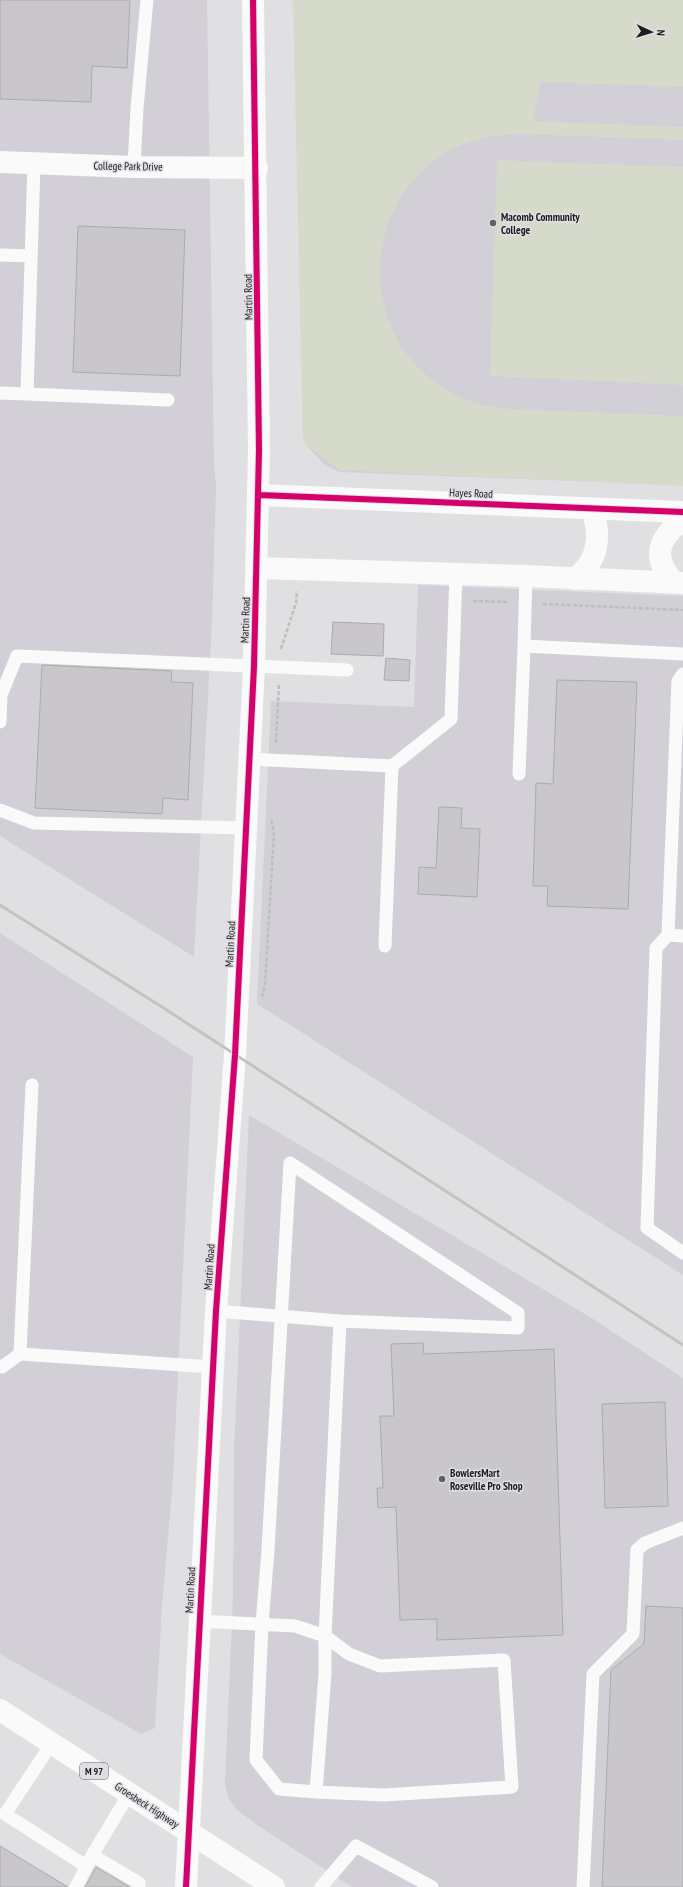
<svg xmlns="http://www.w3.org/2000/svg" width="683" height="1887" font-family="'PT Sans Narrow',sans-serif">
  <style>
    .built { fill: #d2d0d6 }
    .green { fill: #d6dacb }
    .building { fill: #c9c7ca; stroke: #abaaad }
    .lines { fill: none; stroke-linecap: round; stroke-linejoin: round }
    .path { stroke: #bfbebf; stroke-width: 2.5; stroke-dasharray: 4 2; stroke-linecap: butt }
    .lane { stroke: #fafafb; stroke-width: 13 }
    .street { stroke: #fafafb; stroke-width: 22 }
    .secondary { stroke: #fafafb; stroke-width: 22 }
    .primary { stroke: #fafafb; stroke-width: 22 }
    .rail { stroke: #c3c3c3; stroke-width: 3 }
    .cycleway-casing { stroke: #e0dee3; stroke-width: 8 }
    .cycleway { stroke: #d6006c; stroke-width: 6 }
    .poi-dot { fill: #616063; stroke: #e0dee3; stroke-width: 1.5 }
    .labels { text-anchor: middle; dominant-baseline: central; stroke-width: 3; stroke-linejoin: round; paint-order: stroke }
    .shield { fill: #e0dee3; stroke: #585659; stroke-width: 1 }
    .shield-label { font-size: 10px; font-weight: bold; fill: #1d1c1e }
    .street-label { font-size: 11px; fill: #1d1c1e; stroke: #e0dee3 }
    .poi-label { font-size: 11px; font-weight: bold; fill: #1d1c1e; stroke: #e0dee3; text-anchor: start }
  </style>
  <rect width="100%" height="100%" fill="#e0dfe2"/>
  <path class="built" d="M0,0H207L214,464L216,486L212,622L194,957L0,836Z
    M298,0H683V485L339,472L325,465L307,446Z
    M418,585L683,596V1275L257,1004L271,701L414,707Z
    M0,933L193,1057L173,1480L162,1606L155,1728L141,1734L0,1654Z
    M249,1115L590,1317L683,1378V1887H352L260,1827L237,1810L228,1797L225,1783L233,1597L234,1450Z"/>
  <path class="green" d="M293,0H683V87L540,82L533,121L683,127V140L521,134C499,135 479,137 459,146C379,182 355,289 409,357C424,376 446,393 470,401C483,406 497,408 511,409L683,416V486L339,470L303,442Z
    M497,160L683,167V385L490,376Z"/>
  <path class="building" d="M0,0H130L127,68L92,66L91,102L0,99Z
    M78,226L185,230L180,376L73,372Z
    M333,622L384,624L383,656L331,654Z
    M386,658L410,660L409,681L384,680Z
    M42,665L172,671L171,682L193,683L188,800L163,798L162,814L35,808Z
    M557,680L637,682L628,909L547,906L548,886H533L536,783L553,784Z
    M439,807L462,808L461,828L480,829L477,897L418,894L419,867L436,868Z
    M423,1343L424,1354L554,1349L563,1635L437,1640V1619L400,1620L396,1507L378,1508L377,1488H383L380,1416H394L391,1344Z
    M665,1402L668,1506L605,1508L602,1404Z
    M646,1606L683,1608V1887H602L611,1670L644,1644Z
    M0,1846L68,1887H0Z
    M96,1867L130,1887H85Z"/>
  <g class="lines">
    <path class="path" d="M473,601L508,602
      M543,604L683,610
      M281,649L296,603L297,591
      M276,743L279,684
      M262,997L265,985L274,832L271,818"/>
    <path class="lane" d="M34,163L27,394L168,400
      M134,167L137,108L147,0
      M0,255L30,256
      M0,393L27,394
      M526,576L524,646L683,654
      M683,674L678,681L668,935L656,948L647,1228L683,1253
      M0,722L1,695L17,656L347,670
      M250,759L392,766L451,719L456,573
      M519,774L524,646
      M0,810L34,823L246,828
      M668,935L683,936
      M385,946L392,766
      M32,1085L20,1354L213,1367
      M0,1366L2,1367L20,1354
      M198,1621L295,1626L325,1636L349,1654L380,1666L504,1660L512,1787L384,1795L316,1792L325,1674V1636L340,1321L216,1311
      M52,1743L5,1814L86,1866
      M316,1792L279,1789L256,1760L262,1624L268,1550L290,1163L518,1313V1328L340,1321
      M92,1855L139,1883V1887
      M76,1887L94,1852L129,1794
      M321,1887L356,1846L432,1887
      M583,1887L593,1674L633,1634L637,1550L645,1543L683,1528"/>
    <path class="street" d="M0,162L134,167L257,168"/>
    <path class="secondary" d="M259,495L683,512
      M257,568L526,576L683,583
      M574,579C599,562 602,534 591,508
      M674,582C651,558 658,538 683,520
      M186,1887L216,1311L235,1055L254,666L259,450L253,0"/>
    <path class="primary" d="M0,1710L274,1887"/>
    <path class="rail" d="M0,905L162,1007L683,1345"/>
    <defs>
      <path id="cycleway" d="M259,495L683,512
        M186,1887L216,1311L235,1055L254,666L259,450L253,0"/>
    </defs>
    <use href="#cycleway" class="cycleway-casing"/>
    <use href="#cycleway" class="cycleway"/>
  </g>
  <g class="poi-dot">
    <circle cx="493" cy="223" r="4"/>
    <circle cx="442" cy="1479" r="4"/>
  </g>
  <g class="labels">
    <rect class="shield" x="80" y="1763" width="28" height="16" rx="3"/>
    <g class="shield-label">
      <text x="94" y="1771">M 97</text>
    </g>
    <g class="street-label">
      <text transform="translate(128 166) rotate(1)">College Park Drive</text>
      <text transform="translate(248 297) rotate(-91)">Martin Road</text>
      <text transform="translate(471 493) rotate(2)">Hayes Road</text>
      <text transform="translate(245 620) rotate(-88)">Martin Road</text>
      <text transform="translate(230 944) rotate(-87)">Martin Road</text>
      <text transform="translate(209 1267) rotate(-86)">Martin Road</text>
      <text transform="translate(190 1590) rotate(-87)">Martin Road</text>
      <text transform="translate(147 1805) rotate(33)">Groesbeck Highway</text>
    </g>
    <g class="poi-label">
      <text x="501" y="217">Macomb Community<tspan x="501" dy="13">College</tspan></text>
      <text x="450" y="1473">BowlersMart<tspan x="450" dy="13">Roseville Pro Shop</tspan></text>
    </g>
  </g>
  <g transform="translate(651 32) rotate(94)" stroke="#e0dee3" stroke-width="3" paint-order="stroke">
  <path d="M0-3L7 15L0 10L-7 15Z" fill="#1d1c1e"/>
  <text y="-6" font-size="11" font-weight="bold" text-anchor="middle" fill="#1d1c1e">N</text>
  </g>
</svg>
